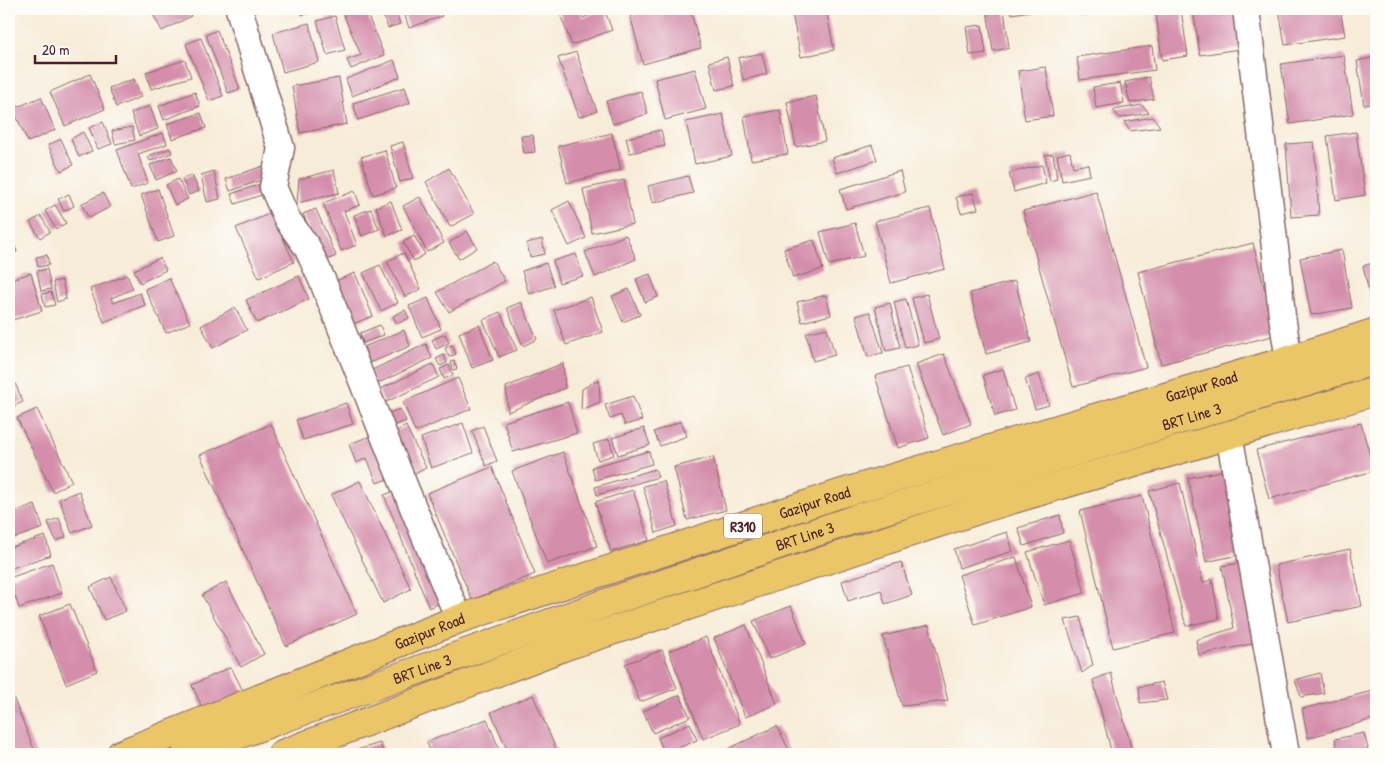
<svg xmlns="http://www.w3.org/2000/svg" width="1385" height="763" font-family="'Patrick Hand',sans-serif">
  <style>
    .building { fill: #d48dab }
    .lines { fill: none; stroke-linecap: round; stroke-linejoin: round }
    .minor-casing { stroke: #876768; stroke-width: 29 }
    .primary-casing { stroke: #876768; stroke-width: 30 }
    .minor { stroke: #fff; stroke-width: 26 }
    .primary { stroke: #eac669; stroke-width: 28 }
    .labels { text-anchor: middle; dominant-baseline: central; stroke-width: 4; stroke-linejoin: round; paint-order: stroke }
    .shield { fill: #fdfcf7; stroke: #806168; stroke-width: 1 }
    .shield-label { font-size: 15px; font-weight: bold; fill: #4a1f2b }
    .street-label { font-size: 16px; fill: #4a1f2b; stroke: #fdfcf7 }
  </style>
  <rect width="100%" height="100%" fill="#fdfcf7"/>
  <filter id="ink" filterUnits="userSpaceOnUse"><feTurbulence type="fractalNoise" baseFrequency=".02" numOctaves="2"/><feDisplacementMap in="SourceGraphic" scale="10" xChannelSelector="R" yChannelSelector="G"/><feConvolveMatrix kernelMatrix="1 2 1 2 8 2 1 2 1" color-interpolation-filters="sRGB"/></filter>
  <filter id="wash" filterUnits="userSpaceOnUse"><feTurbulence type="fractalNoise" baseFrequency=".0096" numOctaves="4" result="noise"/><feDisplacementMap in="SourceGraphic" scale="20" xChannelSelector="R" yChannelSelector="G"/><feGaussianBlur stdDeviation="1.12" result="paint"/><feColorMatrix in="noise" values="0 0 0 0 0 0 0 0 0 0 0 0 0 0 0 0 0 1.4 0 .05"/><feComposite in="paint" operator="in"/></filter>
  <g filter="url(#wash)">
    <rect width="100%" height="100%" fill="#f7ecd8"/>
    <g id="blocks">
      <path class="building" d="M150,9H187L191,16L162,31Z
        M300,9H320L302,15Z
        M348,9H365L384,55L351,69L347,60L361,55L342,11Z
        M423,9H439L442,16L409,28L405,16Z
        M558,9H579L583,18L604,9L612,30L572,45Z
        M654,9H690L701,48L643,64L630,15Z
        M791,9H826L834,50L801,57Z
        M987,9H1004L1009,48L993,51Z
        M1011,9H1037V10L1012,14Z
        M1078,9H1093V10L1079,12Z
        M1193,9H1240L1246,48L1200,55Z
        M1279,9H1340L1345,36L1285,45Z
        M1181,10L1188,56L1162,60L1156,13Z
        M396,12L400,24L388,28L384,17Z
        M335,16L345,50L327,55L317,21Z
        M309,23L319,62L283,72L273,33Z
        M982,25L986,53L970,55L966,27Z
        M217,30L240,89L228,93L206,35Z
        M201,38L223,96L209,101L186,44Z
        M1152,46L1155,70L1080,80L1077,57Z
        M576,52L597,111L579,117L558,58Z
        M762,53L767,74L743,80L738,58Z
        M1344,55L1353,114L1290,124L1281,64Z
        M727,57L734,86L716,90L709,62Z
        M1376,57V103L1364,105L1357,61Z
        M185,60L191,77L151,89L146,72Z
        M394,60L400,77L352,96L346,79Z
        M1046,67L1053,116L1025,120L1018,71Z
        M695,69L706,109L665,120L655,79Z
        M90,74L105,109L65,126L50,92Z
        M1149,77L1154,99L1130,103L1125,82Z
        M339,78L347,124L300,133L292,86Z
        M134,79L141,97L116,107L109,88Z
        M1120,83L1124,103L1096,108L1093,87Z
        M405,87L410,103L358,120L353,103Z
        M641,91L648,114L613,124L606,101Z
        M195,92L200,106L164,120L159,106Z
        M816,96L825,141L796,147L787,102Z
        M41,97L55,130L28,142L13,109Z
        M1142,105L1149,113L1120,118L1113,110Z
        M150,106L158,129L139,136L131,113Z
        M780,110L788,154L751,160L744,116Z
        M201,113L206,128L172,139L167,124Z
        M723,114L732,156L695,164L686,122Z
        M1153,117L1160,127L1130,131L1124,122Z
        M1376,119V154H1375L1369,120Z
        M103,122L112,144L98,149L89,128Z
        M132,127L135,140L115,144L112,131Z
        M661,130L665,146L630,153L626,138Z
        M83,132L92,151L79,157L71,139Z
        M1356,132L1365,195L1336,200L1327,136Z
        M163,133L167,144L138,154L148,183L131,189L117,150Z
        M612,133L621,170L567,183L558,146Z
        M533,135L535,152L524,153L521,136Z
        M61,139L73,165L61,171L48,145Z
        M403,142L413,178L400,182L390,146Z
        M1314,142L1319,215L1291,217L1286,144Z
        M872,145L877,160L837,173L832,158Z
        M170,148L172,153L150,161L148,156Z
        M385,150L396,188L373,195L361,157Z
        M1070,152L1073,167L1088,164L1090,175L1062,181L1057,155Z
        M1053,154L1057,179L1050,181L1045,155Z
        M171,157L177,171L156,180L150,165Z
        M269,164L273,176L230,191L226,179Z
        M1042,165L1046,183L1014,192L1009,173Z
        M449,168L474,214L450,227L426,182Z
        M334,170L339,193L297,203L299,179Z
        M214,171L220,199L207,202L201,175Z
        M900,171L905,192L846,209L840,189Z
        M192,175L199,191L189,195L182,179Z
        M688,176L693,193L652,203L648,186Z
        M178,179L188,199L175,205L166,185Z
        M624,180L633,224L592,233L583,189Z
        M267,182L270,192L235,204L231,194Z
        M158,189L174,236L158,242L141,195Z
        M355,191L360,205L344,211L357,245L341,251L323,203Z
        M1096,191L1146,367L1073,387L1023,211Z
        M103,193L110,207L89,218L81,204Z
        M973,193L978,209L961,213L956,197Z
        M69,194L74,206L64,211L58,199Z
        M420,197L444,243L427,252L403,206Z
        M391,201L402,230L387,236L376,207Z
        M569,201L586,238L569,246L552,210Z
        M55,205L66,223L56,229L45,211Z
        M930,208L945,269L891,283L875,221Z
        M316,209L336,256L322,262L323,259L303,214Z
        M371,209L379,229L362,236L354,215Z
        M271,213L294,262L259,278L236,228Z
        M41,216L50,232L40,238L30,222Z
        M855,223L864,256L829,265L820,232Z
        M9,229L17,252L9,256Z
        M467,231L477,248L459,259L449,243Z
        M626,235L636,259L595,277L585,252Z
        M414,236L425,254L414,261L403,242Z
        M542,239L545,254L530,257L527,243Z
        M814,240L823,269L793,278L784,249Z
        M1253,243L1276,335L1161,364L1138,272Z
        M1342,250L1352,308L1311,315L1300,258Z
        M404,253L421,289L405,297L387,261Z
        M576,254L583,276L559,283L553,261Z
        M47,255L49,265L38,267L36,257Z
        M160,258L166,270L140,283L134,270Z
        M493,261L505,281L449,312L437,292Z
        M1376,262V304L1372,305L1363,266Z
        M546,263L554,286L529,294L522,271Z
        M380,265L398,303L381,311L363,273Z
        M47,269L51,289L41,291L37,271Z
        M31,273L42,311L9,321V280Z
        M355,273L373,316L350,325L333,282Z
        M650,274L658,297L645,302L636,279Z
        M127,275L133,289L111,298L113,303L140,293L145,305L104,322L90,289Z
        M299,276L309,299L257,323L246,300Z
        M169,278L190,323L166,333L145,289Z
        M62,280L66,299L57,302L53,282Z
        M1015,281L1031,342L986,354L970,293Z
        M629,289L640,315L623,322L612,296Z
        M51,292L55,305L45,307L42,294Z
        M927,294L939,339L924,343L912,298Z
        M826,295L831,315L802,322L797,302Z
        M591,297L603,332L566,345L554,310Z
        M428,298L441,329L422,337L409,306Z
        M906,299L918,345L905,348L894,302Z
        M521,302L537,339L523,346L507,308Z
        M890,303L900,348L886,351L875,307Z
        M235,307L247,330L213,348L201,326Z
        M405,310L409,318L397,324L393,316Z
        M500,312L517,350L499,357L483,320Z
        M870,312L883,353L868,357L856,316Z
        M380,325L384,335L363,343L360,333Z
        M479,325L493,360L472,368L459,333Z
        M827,328L835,355L813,361L806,333Z
        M404,330L410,346L370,363L364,347Z
        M445,334L449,343L436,349L432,340Z
        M426,344L432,358L376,384L370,371Z
        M452,345L456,354L449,357L445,348Z
        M944,354L971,424L943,435L916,364Z
        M444,355L447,363L440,366L436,359Z
        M454,361L457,369L453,370L451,362Z
        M563,363L565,388L508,412L506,387Z
        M433,364L439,377L384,403L378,390Z
        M449,365L453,375L444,379L440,369Z
        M907,367L929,438L898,448L875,376Z
        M9,369L23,402L9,408Z
        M1003,369L1015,410L995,416L983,375Z
        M1039,374L1049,405L1035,409L1025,379Z
        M458,378L471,409L415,432L403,402Z
        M599,379L600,402L581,410L582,389Z
        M633,396L642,420L625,425L621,415L610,419L605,405Z
        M568,402L577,433L513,452L504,422Z
        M346,403L353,424L303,440L296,420Z
        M37,409L72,482L53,492L17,418Z
        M400,409L406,421L391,427L386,414Z
        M681,421L687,436L660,446L654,432Z
        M463,423L473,453L431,468L421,438Z
        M1361,423L1374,471L1269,499L1256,450Z
        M271,424L357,614L286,646L200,455Z
        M406,426L426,468L411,476L391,434Z
        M483,426L497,461L486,466L472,431Z
        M644,428L650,445L618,455L612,438Z
        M378,433L395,476L377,483L367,458L356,463L349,444Z
        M609,439L614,455L598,460L593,444Z
        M649,451L652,464L595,480L592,467Z
        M563,452L597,546L547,564L512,471Z
        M713,457L726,510L687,520L674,467Z
        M492,467L535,574L472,600L427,493Z
        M655,469L658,477L597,495L595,487Z
        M1225,470L1243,554L1206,562L1188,478Z
        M360,481L411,589L383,603L331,495Z
        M664,481L677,526L656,533L643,486Z
        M1180,483L1203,583L1212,579L1219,619L1186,626L1149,491Z
        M400,489L445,601L429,608L384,495Z
        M633,490L649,540L611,552L595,502Z
        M79,491L92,525L72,533L59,499Z
        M1142,496L1175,633L1113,648L1080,511Z
        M35,505L43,528L9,540V514Z
        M1060,515L1063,533L1024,546L1018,528Z
        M59,518L66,537L56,541L48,522Z
        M1007,532L1013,551L959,568L954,549Z
        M45,536L51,555L9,569V548Z
        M1069,540L1085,593L1044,605L1027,552Z
        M1350,549L1362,606L1288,622L1276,565Z
        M1016,557L1031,607L975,625L959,575Z
        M901,562L912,595L885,604L881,590L848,601L842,581Z
        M52,563L62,593L19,608L9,578Z
        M1241,563L1256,643L1199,655L1196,640L1234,628L1222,566Z
        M111,577L126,611L104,620L90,587Z
        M226,582L264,654L241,667L202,595Z
        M70,604L97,671L66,684L39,616Z
        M791,606L806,644L769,659L753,621Z
        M1080,617L1093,665L1082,673L1065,620Z
        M746,625L777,704L745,717L714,638Z
        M929,625L948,701L902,706L883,636Z
        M706,637L740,724L703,739L669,651Z
        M662,650L677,688L640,702L625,664Z
        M231,667L244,693L204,712L192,685Z
        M1111,673L1133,754H1112L1093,680Z
        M1320,673L1324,693L1301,697L1295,680Z
        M1162,682L1167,700L1140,703L1139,687Z
        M9,687L36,754H9Z
        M1376,690V718L1308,738L1302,709Z
        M533,695L558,754H509L491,712Z
        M680,695L690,717L653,733L643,711Z
        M487,719L501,754H431L427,742Z
        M690,723L697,740L665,754L658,738Z
        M777,726L791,754H717Z
        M1364,733L1368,749L1345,754H1338L1335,739Z
        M380,743L384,754H344Z"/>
    </g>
  </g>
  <g filter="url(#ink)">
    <use href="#blocks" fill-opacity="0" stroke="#876768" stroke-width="1"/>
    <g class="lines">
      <defs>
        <path id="minor" d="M239,9L281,148L273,187L287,219L307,247L323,282L392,456L459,619
          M1246,9L1276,256L1282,316L1289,360
          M1229,434L1286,754"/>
        <g id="primary">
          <path id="s1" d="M121,754L459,619L839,494L1289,360L1376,332"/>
          <path id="s2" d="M186,754L281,719L609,602L855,519L1376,360"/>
          <path d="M282,754L566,646L984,508L1376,391"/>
        </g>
      </defs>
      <use href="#minor" class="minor-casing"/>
      <use href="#primary" class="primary-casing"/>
      <use href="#minor" class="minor"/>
      <use href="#primary" class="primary"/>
    </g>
  </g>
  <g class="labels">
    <rect class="shield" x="724" y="513.5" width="38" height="25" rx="4"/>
    <g class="shield-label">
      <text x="743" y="526">R310</text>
    </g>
    <g class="street-label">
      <text stroke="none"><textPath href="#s1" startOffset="1142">Gazipur Road</textPath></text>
      <text stroke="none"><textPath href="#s2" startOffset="1061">BRT Line 3</textPath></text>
      <text stroke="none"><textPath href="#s1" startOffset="738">Gazipur Road</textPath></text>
      <text stroke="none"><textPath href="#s2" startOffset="656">BRT Line 3</textPath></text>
      <text stroke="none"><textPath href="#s1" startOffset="332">Gazipur Road</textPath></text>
      <text stroke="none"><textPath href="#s2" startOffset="251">BRT Line 3</textPath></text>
    </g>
  </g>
  <rect width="1385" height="763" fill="none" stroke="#fdfcf7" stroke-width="30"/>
  <path d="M35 55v8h81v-8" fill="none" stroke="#4a1f2b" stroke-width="2.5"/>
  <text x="42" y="55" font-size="15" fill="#4a1f2b" stroke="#fdfcf7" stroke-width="4" paint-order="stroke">20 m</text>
</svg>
